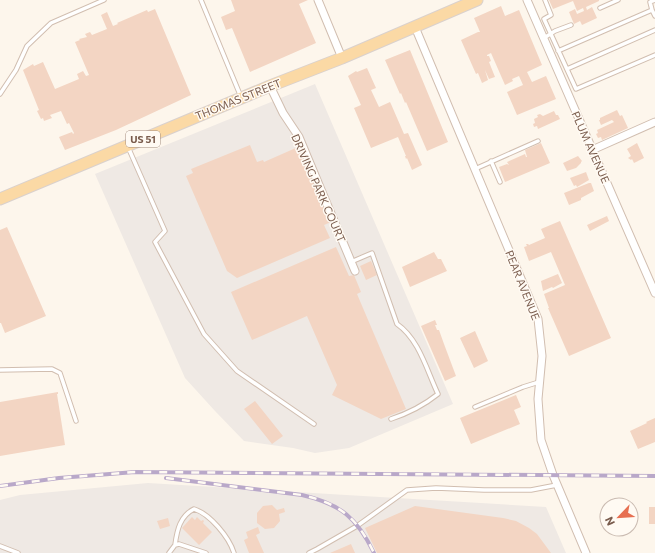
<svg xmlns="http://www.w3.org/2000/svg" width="655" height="553" font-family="Commissioner,sans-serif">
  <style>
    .industrial { fill: #efe9e4 }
    .building { fill: #f3d5c3 }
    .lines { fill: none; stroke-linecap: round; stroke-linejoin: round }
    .service-casing { stroke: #d1beb0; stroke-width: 5.5 }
    .minor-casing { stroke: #d1beb0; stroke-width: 9 }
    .primary-casing { stroke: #dad1cd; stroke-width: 13 }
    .service { stroke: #fff; stroke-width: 3.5 }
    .minor { stroke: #fff; stroke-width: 7 }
    .primary { stroke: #fbd9a5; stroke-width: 11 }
    .rail-casing { stroke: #b9a8c9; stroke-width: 4 }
    .rail { stroke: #fffaf3; stroke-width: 2.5; stroke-dasharray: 8; stroke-linecap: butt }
    .labels { text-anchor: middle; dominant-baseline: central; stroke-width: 3; stroke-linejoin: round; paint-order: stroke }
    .shield { fill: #fffaf3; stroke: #a28b7f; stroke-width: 1 }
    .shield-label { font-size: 10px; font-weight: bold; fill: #7a5c4d }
    .street-label { font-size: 11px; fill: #7a5c4d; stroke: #fffaf3 }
  </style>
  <rect width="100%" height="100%" fill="#fdf6ec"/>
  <path class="industrial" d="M315,84L453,404L349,448L315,453L293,448L244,441L215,411L185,378L95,174Z
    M148,483L546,507L566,553H0V500L20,495Z"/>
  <path class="building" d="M231,0H308L299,4L316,43L250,72L232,28L226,30L221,17L235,11Z
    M549,0H599V1L586,7L587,10L592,7L597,18L582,25L580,21L574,24L569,12L575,9L577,14L584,11L583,8L577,11L573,1L553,9Z
    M501,6L505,16L519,10L542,65L527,72L532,82L546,76L556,99L517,115L507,92L523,85L519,76L512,79L513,81L505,85L491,53L487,55V56H489L491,61L489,62L495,77L489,79L485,70L488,80L482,83L478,73L476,74L461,40L478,32H480L474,18Z
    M155,9L191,95L116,130L65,150L59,137L72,132L73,134L74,133L69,123L67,124L61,111L50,115L52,118L44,121L43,118L41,119L37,111L39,110L23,70L33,64L34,66L43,62L55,89L79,79L77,74L83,71L86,76L89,75L75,42L80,40L79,39L87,37L85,34L90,32L92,35L107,29L101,15L107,12L113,26L118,24L117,23L147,10L148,12Z
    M410,50L448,142L427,151L406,102L405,103L401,93L400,94L385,60Z
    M367,68L376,88L371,90L379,107L390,102L391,104L404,134L408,133L422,165L412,170L407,158L406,159L405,156H406L398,137L371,148L354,108L361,105L348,76L356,71L357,72Z
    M617,110L620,116L622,115L628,128L602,140L601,137L598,138L596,134L598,133L597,130L614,122L612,120L601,125L599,120H600V118Z
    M554,111L556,115H558L560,119L538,129L537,126L534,127L533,124L535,123L534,119L538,117L537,115L540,114L543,116Z
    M541,143L550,163L505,182L499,167L507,164L509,165L507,162L525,154L526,157H527L525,150Z
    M637,143L644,158L634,163L632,159L631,160L628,158L631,156L627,149Z
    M250,145L257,162L263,160L264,162L298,147L331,219L330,220L331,222L324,225L330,238L237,278L227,271L186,176L193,173L191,169Z
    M578,156L582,161L581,162V163L576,168L567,171L563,163Z
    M586,172L589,180L577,187L576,185L574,186L570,178Z
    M589,183H591L594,191L581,198V200L569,205L564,193Z
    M607,216L609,221L590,231L587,225Z
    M560,221L611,338L569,356L548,308H549L544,294L565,285L551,252L529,261L524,247L527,246L526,244H528L529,245L545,238L541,229Z
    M7,227L46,316L5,333L1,323H0V230Z
    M336,247L349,276L354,275L361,292L357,294L406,409L381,419L332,395L337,385L307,316L252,340L231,292Z
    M434,252L438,259H441L447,271L410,287L402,267Z
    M371,261L377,275L366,280L360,266Z
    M558,274L562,283L553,288L552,287L543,291L541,281Z
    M435,320L437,325H435L437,330H439L444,344L456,376L445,381L421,326Z
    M475,331L488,361L474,368L460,338Z
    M58,392V394H57L65,445L0,456V402Z
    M516,395L521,407L514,410L520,424L471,444L460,418Z
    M255,401L283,436L272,444L244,409Z
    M655,418V442L638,449L630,431L647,423L646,422Z
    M272,505L277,510L284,508L285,512L279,514L280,521L274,528L265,529L257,523V513L263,506Z
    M415,506L503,518L516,521L529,528L537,534L551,553H377L365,528Z
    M649,507H655V524H649Z
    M192,517L195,520L197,517L201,521L203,520L204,521L203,523L212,532L199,545L182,528Z
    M168,518L170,526L160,529L157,521Z
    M258,527L260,533L256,535L264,553H249L244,540L248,538L246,532Z
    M351,544L355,553H330Z"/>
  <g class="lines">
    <defs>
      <path id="service" d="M201,0L241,97
        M545,0L551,15L544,19L576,89L655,55
        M600,8L618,0
        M652,10L650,2L655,0
        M544,38L555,31L571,25
        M558,51L652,10L655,16
        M567,69L655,30
        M0,94L16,70L27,46L51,23L104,0
        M128,147L165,231L155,242L204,334L237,371L314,424
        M491,161L500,182
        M475,169L538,141
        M351,262L372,253L397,324C419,339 427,371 438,394C423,406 409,413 391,419
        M0,370L52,369L60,373L76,421
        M475,407L523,387L539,382
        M175,545C177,530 180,516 194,509C210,514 229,537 234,553
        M0,546L18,553
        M169,553L175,545L179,544L206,553
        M309,553L317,549L357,526L407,490L436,488L484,490H531L557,485"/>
      <path id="minor" d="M318,0L342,58
        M527,0L655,293
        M415,27L538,319L542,356L538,399L541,440L553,475L586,553
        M270,86L283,113L299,137L355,271
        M592,150L655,122"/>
      <path id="primary" d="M0,199L270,86L342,58L477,0"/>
    </defs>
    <use href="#service" class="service-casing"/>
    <use href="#minor" class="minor-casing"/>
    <use href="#primary" class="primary-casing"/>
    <use href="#service" class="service"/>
    <use href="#minor" class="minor"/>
    <use href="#primary" class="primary"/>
    <defs>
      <path id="rail" d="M166,478L302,495C341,504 357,518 374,553
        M0,486L59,478L135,472L655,476"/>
    </defs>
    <use href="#rail" class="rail-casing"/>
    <use href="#rail" class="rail"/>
  </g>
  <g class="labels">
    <rect class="shield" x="126" y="131" width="34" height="16" rx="3"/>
    <g class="shield-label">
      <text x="143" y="139">US 51</text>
    </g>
    <g class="street-label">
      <text transform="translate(238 99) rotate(-22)">THOMAS STREET</text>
      <text transform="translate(591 147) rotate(66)">PLUM AVENUE</text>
      <text transform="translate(319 188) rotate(66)">DRIVING PARK COURT</text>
      <text transform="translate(523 285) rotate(68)">PEAR AVENUE</text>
    </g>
  </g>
  <g transform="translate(619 517) rotate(245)"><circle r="19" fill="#fffaf3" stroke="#cabbb1"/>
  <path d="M0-3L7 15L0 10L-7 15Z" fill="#e76f51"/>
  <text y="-6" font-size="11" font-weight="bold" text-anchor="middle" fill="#7a5c4d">N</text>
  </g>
</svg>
